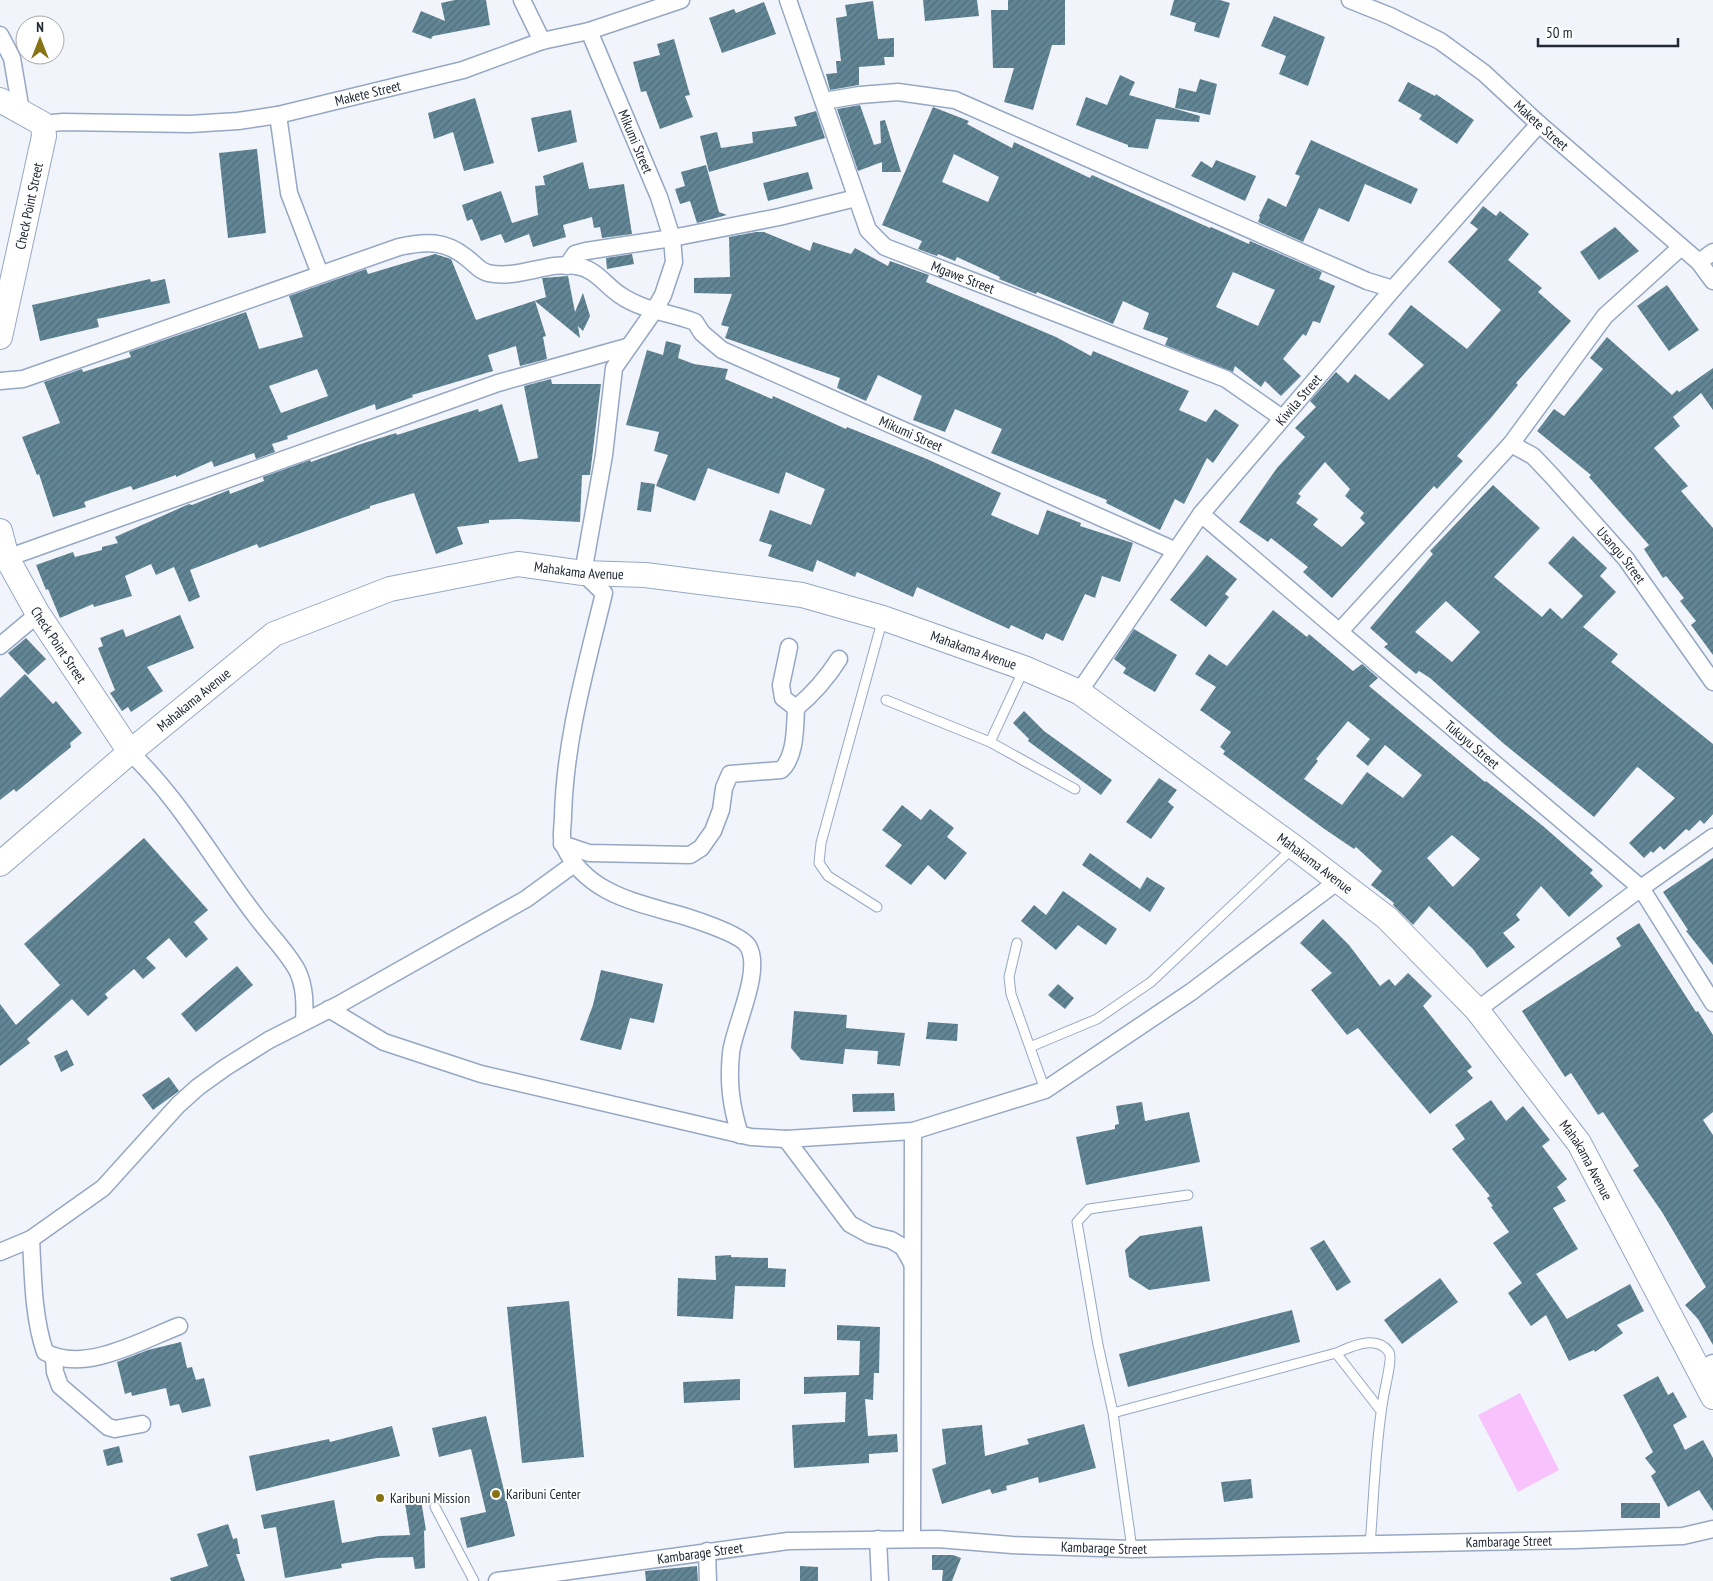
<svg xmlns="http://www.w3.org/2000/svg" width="1713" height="1581" font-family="'PT Sans Narrow',sans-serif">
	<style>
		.garden { fill: #f8c2fc }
		.building { fill: url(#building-hatch); fill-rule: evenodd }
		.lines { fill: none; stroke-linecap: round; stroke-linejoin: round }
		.lane-casing { stroke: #95a7c4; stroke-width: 11 }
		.street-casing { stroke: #95a7c4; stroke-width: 19 }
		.secondary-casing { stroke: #95a7c4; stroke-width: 26 }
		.lane { stroke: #fff; stroke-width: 9 }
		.street { stroke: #fff; stroke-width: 16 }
		.secondary { stroke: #fff; stroke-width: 24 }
		.poi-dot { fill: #877214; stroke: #fff; stroke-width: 2 }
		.labels { text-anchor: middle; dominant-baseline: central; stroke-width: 4; stroke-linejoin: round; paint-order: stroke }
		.street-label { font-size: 14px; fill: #222934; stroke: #fff }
		.poi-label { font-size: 14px; fill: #222934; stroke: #fff; text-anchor: start }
	</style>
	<defs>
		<pattern id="building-hatch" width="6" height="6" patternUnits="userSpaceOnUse" patternTransform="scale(1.25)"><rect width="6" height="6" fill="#628695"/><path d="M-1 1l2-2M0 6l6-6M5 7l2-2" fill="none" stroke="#506e7a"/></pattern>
	</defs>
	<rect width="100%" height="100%" fill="#f1f5fb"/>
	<path class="garden" d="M1520 1393 1559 1470 1518 1492 1478 1415Z"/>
	<path class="building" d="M455 0H486L490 25 433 36 431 39 412 32 421 11 445 21 441 3Z
		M923 0H977L979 16 925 21Z
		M1008 0H1065V45H1052L1033 110 1004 102 1014 68H993L991 10H1008Z
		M1174 0H1220L1230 3 1219 38 1194 31 1196 23 1170 15Z
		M873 1 878 39 894 38V57H884L885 65 859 67V85L830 90 826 74 837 73 836 61H841L836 18 847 16 845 5Z
		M764 2 776 34 722 53 709 18 734 9 736 13Z
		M1274 16 1325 37 1308 86 1279 74 1286 56 1261 46Z
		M674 39 690 95 685 96 693 117 660 129 646 91 641 92 633 62 660 55 657 44Z
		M1120 75 1135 82 1129 95 1200 116 1199 122 1156 119 1148 149 1128 147V145L1076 125 1086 97 1107 105Z
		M1200 79 1217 84 1210 115 1175 108 1179 88 1196 92Z
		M1408 82 1435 96 1436 94 1474 120 1457 144 1419 119 1422 115 1398 101Z
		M475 98 494 163 464 171 453 132 434 139 428 113Z
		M860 105 874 145 881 143 880 121 885 120 901 172H882V162L858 171 837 109Z
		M933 107 969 121 967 124 1012 148 1014 142 1090 178 1092 175 1210 228 1211 227 1249 244 1250 241 1322 272 1319 279 1335 286 1320 323 1313 321 1306 336 1303 334 1283 359 1301 376 1281 396 1265 381 1261 387 1235 366 1233 372 1165 345 1168 338 1143 329 1149 313 1123 301 1113 324 1037 292 1036 294 999 279 1000 277 957 257 955 261 938 254 937 256 918 249 922 241 882 225ZM954 154 999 177 988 202 942 182ZM1233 272 1275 290 1258 326 1216 307Z
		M571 110 577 142 538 152 531 118Z
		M816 111 825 138 709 172 700 136 717 132 721 148 753 143 752 132 797 126 794 117Z
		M1311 140 1418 189 1411 204 1365 184 1349 222 1319 208 1303 242 1258 222 1260 217 1259 216 1268 198 1286 207 1300 176 1295 174Z
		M257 149 266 233 228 238 219 153Z
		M1216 160 1256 176 1245 201 1191 176 1201 161 1212 168Z
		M583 162 589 189 624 184 632 234 602 238 600 227 594 228 592 217 563 225 566 237 533 247 529 234 505 243 501 234 481 241 472 219 467 221 462 205 501 191 512 223 538 215 535 186 545 185 543 176Z
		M706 165 719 212 727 215 697 223 690 201 680 204 675 189 685 186 681 172Z
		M808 172 813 189 768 201 763 183Z
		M1483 206 1496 216 1500 211 1529 234 1508 260 1542 288 1538 292 1571 321 1516 383 1518 385 1490 419 1457 456 1463 461 1437 489 1434 486 1332 598 1303 572 1308 567 1271 538 1268 542 1239 522 1277 468 1305 437 1295 428 1316 407 1310 401 1336 372 1348 383 1355 374 1389 400 1424 365 1388 334 1411 305 1467 349 1501 310 1448 262 1478 229 1470 223ZM1325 462 1350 489 1345 496 1364 513 1360 518 1365 523 1342 547 1313 525 1318 519 1296 503 1301 496 1298 494Z
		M1615 227 1639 251 1599 280 1580 252Z
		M756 232H764L810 251 813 242 851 254 855 248 888 266 890 261 929 275 926 282 1056 337 1091 356 1093 351 1189 391 1179 410 1206 422 1215 409 1239 425 1213 463 1207 458 1184 504 1175 499 1160 530 1106 503 1107 500 991 453 1002 429 955 409 945 432 913 420 922 396 878 375 866 401 837 388 840 378 725 338 729 327 721 325 732 294 694 293V278L730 277 729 237Z
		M435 254 451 259 476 320 546 297 542 278 568 276 575 312 583 293 590 316 583 331 578 326 580 338 535 301 546 336 543 337 547 359 520 366 516 346 488 355 493 371 412 395 413 397 376 410 375 404 287 436 288 439 272 444 275 452 256 459 254 453 214 467 212 461 176 477V475L133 490 131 486 84 502 86 507 53 517 39 474 37 475 22 437 60 423 44 382 82 369 83 372 131 357 129 352 246 312 259 349 303 337 289 296 366 269 368 274ZM317 369 328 396 281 413 269 386Z
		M632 254 634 264 607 269 606 258Z
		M150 279 151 282 165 279 170 303 97 319 99 327 40 341 32 305Z
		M1667 285 1699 330 1669 351 1637 306Z
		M1607 337 1672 395 1677 390 1679 392 1713 368V410L1701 393 1673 417 1680 426 1654 448 1688 486 1681 491 1713 528V655L1691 625 1696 621 1680 601 1684 598 1666 576 1663 578 1644 549 1649 545 1589 477 1591 475 1537 431 1554 409 1564 416 1603 369 1590 358Z
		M666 341 681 345 678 358 694 364 728 369 725 379 772 399 773 396 846 429 847 427 927 459 1001 493 991 515 1038 535 1047 510 1081 523 1080 526 1133 543 1120 582 1102 576 1095 598 1085 594 1063 641 1046 633 1043 640 1011 625 1009 629 917 587 913 597 857 572 855 577 817 560 813 572 768 556 772 545 759 541 770 510 811 525 825 489 786 472 779 494 708 468 695 501 656 486 668 455 654 451 659 432 626 425 647 350 663 355Z
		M551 379 552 384H601L590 475H582L580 522 518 519 489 520V523L457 527 463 544 436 554 414 493 370 506V508L259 548 257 544 190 570 200 597 189 602 174 567 156 575 151 564 125 576 132 596 94 607 93 604 60 618 48 589 46 590 36 565 73 552 75 557 102 550V547L118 543 115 537 189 504 192 505 229 490 230 494 264 481 263 477 310 460 311 462 361 444 396 433 397 435 478 409 479 412 502 404 519 462 538 458 524 386Z
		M641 482 655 484 651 512 637 510Z
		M1493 485 1540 528 1494 577 1542 617 1550 608 1562 619 1583 596 1548 563 1573 536 1607 568 1600 576 1616 592 1583 627 1618 654 1611 662 1713 744V814L1704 824 1700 820 1689 831 1686 829 1664 850 1660 846 1653 853 1651 851 1644 858 1629 843 1675 798 1639 768 1637 767 1594 817 1503 743 1430 678 1419 671 1416 674 1384 647 1388 644 1370 628 1433 554 1430 551ZM1446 601 1480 632 1452 662 1415 632Z
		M1207 555 1237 579 1225 594 1229 597 1206 627 1170 600Z
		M1273 610 1307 637 1309 634 1353 671 1362 664 1378 678 1369 686 1485 782 1486 781 1543 826 1593 870 1590 873 1603 886 1569 917 1541 886 1516 915 1520 920 1503 933 1515 947 1487 968 1473 949 1429 906 1413 925 1393 905 1394 903 1371 885 1382 871 1356 847 1354 849 1323 828 1223 754 1225 751 1220 747 1231 732 1200 710 1216 687 1195 674 1209 654 1227 666ZM1348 721 1370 739 1356 756 1368 766 1385 745 1422 775 1403 798 1367 772 1342 805 1304 779 1318 761 1316 759ZM1452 835 1480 859 1453 887 1427 858Z
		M180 615 194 648 147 667 163 691 131 712 128 707 122 711 110 693 115 690 98 648 103 646 100 638 123 629 126 637Z
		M1134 629 1177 655 1155 692 1123 673 1126 668 1114 659Z
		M26 638 46 659 28 675 8 653Z
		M25 674 53 704 56 701 82 733 70 743 71 747 16 792 14 789 0 800V698Z
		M1024 711 1044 731 1112 780 1101 795 1028 741 1029 739 1013 723Z
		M1159 778 1177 790 1168 802 1174 807 1151 839 1126 822Z
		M902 805 921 820 930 809 954 828 947 837 967 853 945 880 928 865 911 885 885 866 902 845 882 830Z
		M144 838 208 910 194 922 208 939 186 958 169 938 146 958 156 968 143 979 134 969 105 994 108 998 88 1016 72 999 27 1039 30 1043 0 1066V1004L16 1025 60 985 24 944Z
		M1090 853 1140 889 1147 877 1165 888 1150 912 1082 865Z
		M1713 858V965L1686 931 1688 930 1663 892Z
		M1063 891 1117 929 1106 945 1078 925 1056 950 1021 921 1034 905 1046 915Z
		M1323 919 1349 945 1380 986 1389 979 1395 986 1408 973 1432 996 1423 1006 1472 1067 1467 1071 1473 1078 1430 1114 1358 1028 1347 1035 1311 990 1332 973 1300 943Z
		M1639 923 1696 1012 1698 1011 1713 1035V1112L1703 1120 1713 1135V1345L1698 1319 1685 1305 1706 1287 1662 1212 1633 1170 1639 1166 1603 1112 1598 1115 1571 1073 1565 1077 1522 1011 1621 946 1616 938Z
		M237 966 253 985 196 1032 181 1014Z
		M601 970 663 984 654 1023 630 1018 621 1050 580 1040 593 1005Z
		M1058 984 1074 998 1065 1009 1048 995Z
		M794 1011 847 1015 846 1028 905 1033 900 1066 877 1064 878 1051 845 1049 843 1064 801 1060 791 1048Z
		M928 1022 958 1024 957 1041 926 1039Z
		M67 1050 74 1065 61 1072 54 1056Z
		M169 1077 179 1091 153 1110 142 1095Z
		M894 1093 895 1111 853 1112 852 1094Z
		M1491 1100 1506 1121 1523 1106 1550 1140 1542 1146 1567 1179 1557 1187 1566 1201 1553 1208 1578 1249 1536 1274 1567 1319 1630 1284 1644 1311 1617 1325 1623 1333 1595 1352 1594 1350 1569 1361 1546 1315 1531 1326 1508 1293 1522 1283 1493 1243 1509 1232 1491 1207 1493 1206 1487 1198 1490 1196 1452 1149 1465 1139 1455 1125Z
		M1142 1102 1145 1121 1189 1112 1200 1162 1086 1185 1076 1137 1115 1129V1125L1119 1124 1116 1106Z
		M1202 1226 1210 1281 1149 1290 1129 1277 1125 1250 1140 1236Z
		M1324 1240 1351 1282 1337 1291 1310 1248Z
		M731 1255V1257L768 1258V1268L786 1269 785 1287 735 1286 733 1319 677 1316 678 1278 716 1280 715 1256Z
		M1440 1278 1458 1302 1402 1344 1384 1320Z
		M569 1301 584 1457 522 1463 507 1307Z
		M1292 1310 1300 1342 1128 1387 1119 1354Z
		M837 1325 880 1327 879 1373H874L873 1400 865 1399 868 1436 897 1434 898 1452 869 1454V1463L794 1468 792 1425 845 1422 846 1392 804 1394V1377L859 1375 860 1341 837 1340Z
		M181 1342 187 1368 192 1367 196 1380 204 1378 211 1406 182 1413 179 1404 170 1406 166 1388 132 1396 131 1392 125 1394 117 1362 148 1350Z
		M1658 1376 1668 1395 1673 1392 1687 1417 1673 1425 1685 1450 1703 1440 1713 1458V1511L1699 1490 1668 1507 1651 1476 1656 1472 1645 1458 1653 1452 1623 1395Z
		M740 1379V1400L684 1403 683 1382Z
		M486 1416 515 1536 467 1548 460 1518 486 1512 471 1449 439 1457 432 1428Z
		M1084 1424 1096 1468 1039 1483 1038 1477 1006 1486 1007 1490 992 1494 990 1489 942 1504 932 1469 946 1464 942 1429 982 1425 985 1456 1029 1444 1027 1439Z
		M392 1426 400 1456 256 1491 249 1456 329 1439 330 1442Z
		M119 1446 123 1462 107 1466 103 1450Z
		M1251 1479 1253 1498 1224 1502 1221 1482Z
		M334 1500 342 1543 379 1536 410 1535 405 1503 421 1500 426 1530 424 1531 425 1568 415 1569 413 1557 377 1558 341 1564 342 1568 285 1578 276 1527 264 1529 261 1515Z
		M1621 1503H1660V1518H1621Z
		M228 1524 233 1539 237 1538 240 1554H236L245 1581H171L170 1578 208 1566 197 1534Z
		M932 1555H953L961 1558 952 1581H942L943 1570H932Z
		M697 1566 698 1581H646L645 1571Z
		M800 1566 818 1567V1581H800Z"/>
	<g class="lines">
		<defs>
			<path id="lane" d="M886 700 990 742 1024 669
				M990 742 1075 789
				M877 907 828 876 819 863 821 843 883 618
				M1017 943 1009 977 1011 994 1045 1090
				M1030 1047 1097 1019 1151 982 1294 847
				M1336 1353 1381 1411
				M1113 1413 1336 1353C1351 1347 1376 1334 1389 1352 1393 1358 1384 1391 1383 1400 1375 1447 1374 1497 1370 1545
				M435 1507 474 1581
				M1132 1549 1113 1413 1098 1345 1077 1222 1089 1209 1188 1195"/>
			<g id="street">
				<path d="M522 0 542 41"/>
				<path id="s1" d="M788 0 868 230 885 247 1226 379 1282 418"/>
				<path id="s2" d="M1350 0 1390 16 1440 41 1484 73 1539 124 1699 262 1713 281"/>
				<path id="s3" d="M589 31 659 197 672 238 674 262 663 295 654 311 614 368 604 455 583 573 604 593C586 668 565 739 563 816 563 825 560 839 564 846 584 889 626 900 669 912 685 916 740 933 748 946 763 971 734 1026 731 1053 728 1083 731 1106 740 1135"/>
				<path d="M0 35 12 58 21 111"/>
				<path d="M824 101 860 95 898 92 955 100 1367 281 1393 289"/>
				<path d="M278 115 289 193 320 274"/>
				<path id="s4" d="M43 124 63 122 190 124 238 121 278 115 463 70 542 41 589 31 681 0"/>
				<path d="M1699 262 1713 252"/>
				<path d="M567 266 575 254 586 251 672 238 779 217 856 198"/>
				<path id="s5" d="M0 381 23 379 399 247C425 241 445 240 467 258 474 263 479 271 488 273 517 280 547 261 576 266 595 268 605 285 620 295 643 311 669 312 695 322L702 333 722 350 1174 550"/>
				<path id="s6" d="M1511 444 1533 456 1552 476 1626 559 1713 682"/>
				<path id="s7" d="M1201 514 1641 888 1713 1003"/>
				<path d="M7 558 498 383 627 347"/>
				<path d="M1340 631 1511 444 1605 316 1680 248"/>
				<path d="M0 646 38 614"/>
				<path id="s8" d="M1079 692 1201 514 1393 289 1539 124"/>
				<path d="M796 708C813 694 827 678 839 659"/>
				<path d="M130 752C180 800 213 860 255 915 268 933 286 950 297 970 305 986 305 1004 304 1022"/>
				<path d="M562 844 589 853 690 855 701 848 713 831 721 810 724 788 730 774 781 770C796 757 795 726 796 708L783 698 781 685 789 647"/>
				<path d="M329 1009 384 1042 481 1074 751 1137 786 1139 913 1131 1045 1090 1191 992 1338 881"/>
				<path d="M1477 1010 1641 888 1713 837"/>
				<path d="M786 1139 850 1224 870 1235 891 1240 903 1247 912 1263"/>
				<path d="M31 1239C33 1276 33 1317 45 1352 84 1374 142 1340 179 1326"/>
				<path d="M0 1252 31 1239 103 1188 178 1105 198 1087 226 1067 269 1040 338 1005 526 899 574 864"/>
				<path d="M54 1358 55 1372 60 1386 108 1427 115 1429 142 1424"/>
				<path d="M1699 1370 1713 1363"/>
				<path d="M912 1538 913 1131"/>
				<path d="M878 1539 880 1581"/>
				<path d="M707 1551 708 1581"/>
				<path id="s9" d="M497 1581 788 1541 938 1539 1012 1545 1132 1549 1575 1540 1683 1536 1713 1529"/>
			</g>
			<g id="secondary">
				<path d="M0 100 43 124 44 136 0 337"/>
				<path id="s10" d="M0 531 7 558 38 614 130 752"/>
				<path id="s11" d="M0 864 130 752 274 634 390 589 518 564 583 573 645 575 802 595 883 618 1024 668 1079 692 1294 847 1387 918 1477 1010 1579 1143 1713 1397"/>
			</g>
		</defs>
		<use href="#lane" class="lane-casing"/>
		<use href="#street" class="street-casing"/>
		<use href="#secondary" class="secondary-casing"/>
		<use href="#lane" class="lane"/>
		<use href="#street" class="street"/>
		<use href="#secondary" class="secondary"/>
	</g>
	<g class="poi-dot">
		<circle cx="496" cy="1494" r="5"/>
		<circle cx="380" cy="1498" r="5"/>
	</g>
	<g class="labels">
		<g class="street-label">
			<text stroke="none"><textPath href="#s4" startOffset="328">Makete Street</textPath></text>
			<text stroke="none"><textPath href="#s2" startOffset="231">Makete Street</textPath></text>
			<text stroke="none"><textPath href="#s3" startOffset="120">Mikumi Street</textPath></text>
			<text transform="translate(29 206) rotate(-78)">Check Point Street</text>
			<text stroke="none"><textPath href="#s1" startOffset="351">Mgawe Street</textPath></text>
			<text stroke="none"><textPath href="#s8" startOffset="366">Kiwila Street</textPath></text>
			<text stroke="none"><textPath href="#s5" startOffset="988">Mikumi Street</textPath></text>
			<text stroke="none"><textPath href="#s6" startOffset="158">Usangu Street</textPath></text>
			<text stroke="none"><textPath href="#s11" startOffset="674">Mahakama Avenue</textPath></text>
			<text stroke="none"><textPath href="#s10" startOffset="129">Check Point Street</textPath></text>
			<text stroke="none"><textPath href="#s11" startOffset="1079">Mahakama Avenue</textPath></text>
			<text stroke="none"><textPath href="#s11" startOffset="254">Mahakama Avenue</textPath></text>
			<text stroke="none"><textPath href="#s7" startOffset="356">Tukuyu Street</textPath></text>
			<text stroke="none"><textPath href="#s11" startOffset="1484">Mahakama Avenue</textPath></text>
			<text stroke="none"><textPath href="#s11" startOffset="1889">Mahakama Avenue</textPath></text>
			<text stroke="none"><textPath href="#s9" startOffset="1015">Kambarage Street</textPath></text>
			<text stroke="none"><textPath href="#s9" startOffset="610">Kambarage Street</textPath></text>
			<text stroke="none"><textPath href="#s9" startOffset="205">Kambarage Street</textPath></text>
		</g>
		<g class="poi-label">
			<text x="506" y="1494">Karibuni Center</text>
			<text x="390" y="1498">Karibuni Mission</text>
		</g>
	</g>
	<g transform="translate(40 40)"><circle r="24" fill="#ffffff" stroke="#a7a9ae"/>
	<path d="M0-4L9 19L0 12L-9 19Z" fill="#877214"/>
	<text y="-8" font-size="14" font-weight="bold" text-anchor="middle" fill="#222934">N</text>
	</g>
	<path d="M1538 38v8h140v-8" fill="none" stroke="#222934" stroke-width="2.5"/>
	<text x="1546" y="38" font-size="15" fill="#222934" stroke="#ffffff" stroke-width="4" paint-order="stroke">50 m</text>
</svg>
